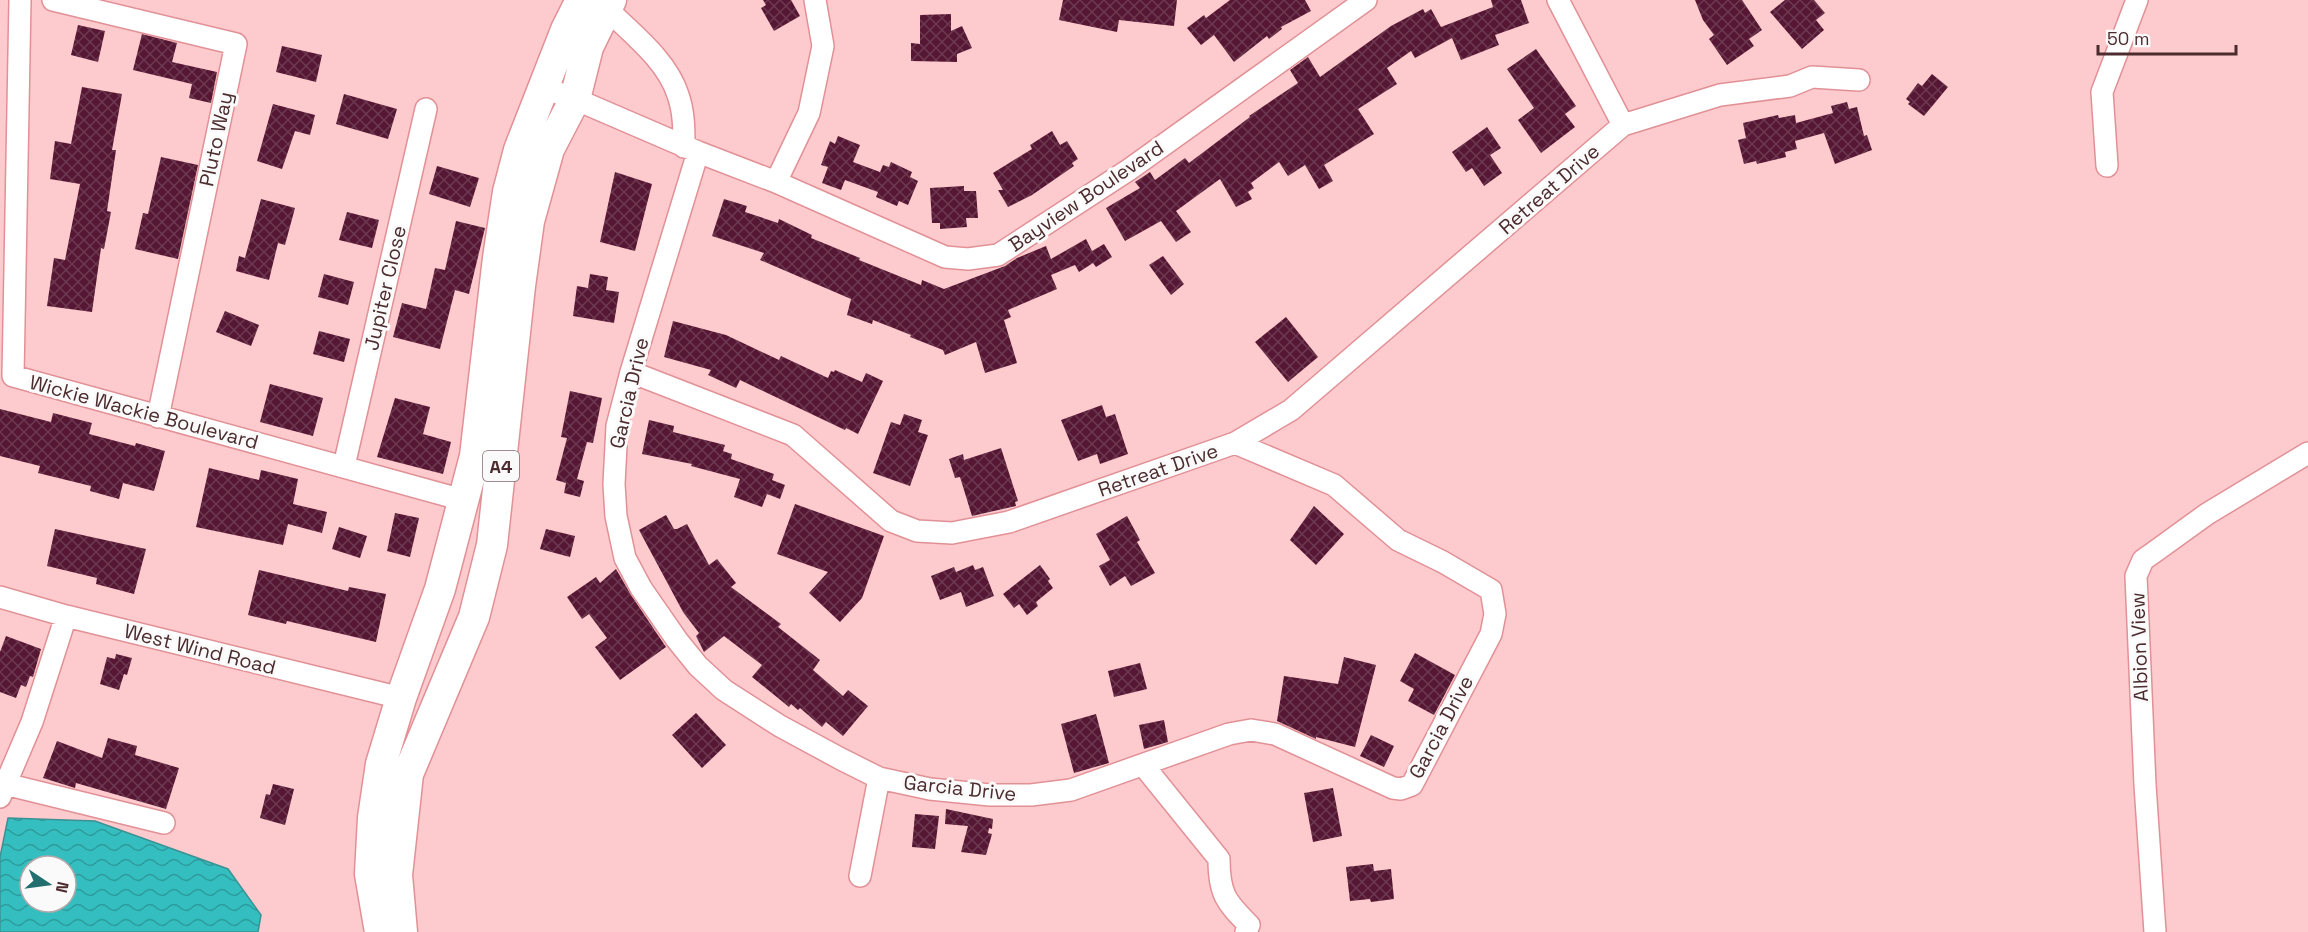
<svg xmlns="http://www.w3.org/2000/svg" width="2308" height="932" font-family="'Space Grotesk',sans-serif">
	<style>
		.water { fill: url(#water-waves); stroke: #3b9294; stroke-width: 1.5; fill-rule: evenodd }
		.building { fill: url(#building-cross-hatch) }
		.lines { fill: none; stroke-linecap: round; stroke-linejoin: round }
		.minor-casing { stroke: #e19196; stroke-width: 24 }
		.highway-casing { stroke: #e19196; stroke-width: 33 }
		.minor { stroke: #fff; stroke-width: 21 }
		.highway { stroke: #fff; stroke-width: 30 }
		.labels { text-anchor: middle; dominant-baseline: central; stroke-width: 6; stroke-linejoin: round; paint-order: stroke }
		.shield { fill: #fafafa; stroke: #806a6b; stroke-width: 1.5 }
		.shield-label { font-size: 18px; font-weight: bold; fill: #4c2c2e }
		.street-label { font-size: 20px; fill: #4c2c2e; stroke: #fafafa }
	</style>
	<defs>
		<pattern id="water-waves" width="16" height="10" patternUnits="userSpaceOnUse" patternTransform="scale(1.5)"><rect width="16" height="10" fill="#34bebf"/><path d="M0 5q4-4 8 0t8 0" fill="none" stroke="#2e9b9c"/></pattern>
		<pattern id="building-cross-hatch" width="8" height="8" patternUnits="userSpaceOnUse" patternTransform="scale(1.5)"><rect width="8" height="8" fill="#561734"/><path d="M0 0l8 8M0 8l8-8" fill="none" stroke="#6d3950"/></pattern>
	</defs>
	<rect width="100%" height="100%" fill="#fdcacd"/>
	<path class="water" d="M8 818 95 821 228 869 261 915 258 932H0V857ZM30 866H66V902H30Z"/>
	<path class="building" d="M763 0H791L800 16 774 31 761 8 766 5Z
		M1063 0H1177L1174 26 1119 20 1117 32 1059 20Z
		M1230 0H1305L1311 11 1281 27 1282 29 1269 39 1267 36 1234 62 1214 35 1201 45 1187 28 1204 15 1206 18Z
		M1491 0H1521L1529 23 1495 35 1499 45 1461 60 1452 38 1415 58 1411 51 1387 68 1397 84 1358 109 1374 134 1324 165 1333 181 1319 189 1305 165 1288 176 1279 162 1251 183 1254 188 1248 192 1252 199 1236 207 1220 179 1176 211 1191 232 1176 242 1161 221 1125 241 1106 208 1140 188 1135 182 1150 172 1155 180 1185 158 1189 163 1250 117 1249 116 1298 83 1290 70 1308 57 1320 77 1391 26 1423 9 1425 13 1431 9 1441 27 1493 7Z
		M1695 0H1742L1762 30 1749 39 1754 46 1727 65 1709 39 1714 35 1703 20Z
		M1785 0H1814L1825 13 1816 20 1824 30 1802 49 1770 12Z
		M951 14V31L962 26 972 48 957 54V62L911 61V43L920 44V15Z
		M78 25 105 31 98 62 71 55Z
		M142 34 177 43 172 62 217 72 211 103 189 98 192 84 133 70Z
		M282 46 322 55 316 82 276 72Z
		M1536 49 1576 106 1565 114 1575 127 1541 153 1518 120 1534 108 1507 69Z
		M1932 74 1948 87 1924 116 1908 104 1910 102 1906 99 1918 83 1922 86Z
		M82 87 122 94 112 150H116L107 211 111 212 104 249 101 248 92 312 47 306 54 258 65 260 80 184 50 179 55 141 71 144Z
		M344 94 397 109 388 139 336 124Z
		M1847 102 1849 109 1857 107 1864 136 1867 135 1872 150 1835 164 1824 133 1795 141 1797 149 1785 152 1786 157 1757 164 1756 161 1744 164 1738 140 1746 138 1743 123 1778 115 1779 118 1795 115 1796 123 1833 113 1831 106Z
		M273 104 315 115 310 135 295 131 282 169 257 161Z
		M1487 127 1501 148 1490 155 1502 173 1484 186 1472 168 1466 172 1452 152Z
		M1052 131 1060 145 1067 141 1078 159 1072 163 1074 166 1032 195 1008 207 998 190H1003L993 173 1032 149 1030 145Z
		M838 136 860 145 853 162 880 172 883 165 889 167 891 162 912 172 910 177 918 181 908 205 899 201 897 206 876 197 878 192 845 180 841 190 822 183 828 167 821 165 830 141 835 144Z
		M161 157 198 165 178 259 135 249 143 213 148 214Z
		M437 166 479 178 470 207 429 194Z
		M615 172 652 184 635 251 600 242Z
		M964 186V191H976L978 218H966L967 227 940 229V223H932L930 188Z
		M261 199 295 208 285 245 278 243 269 280 236 271 239 256 245 258Z
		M724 199 747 206 745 212 778 223 779 219 812 235 811 238 860 258 859 260 921 285 922 280 944 289 1005 266 1017 258 1046 246 1051 259 1086 239 1092 251 1104 244 1112 257 1096 267 1093 263 1079 272 1075 265 1051 275 1057 289 1008 310 1011 317 1004 320 1017 363 985 373 976 342 945 355 943 350 910 337 911 335 873 320 872 324 847 315 851 299 760 260 764 253 712 236Z
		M347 212 379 220 372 248 339 240Z
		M456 221 485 228 469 294 455 290 440 349 393 337 402 303 426 309 435 268 445 270Z
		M1163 256 1184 284 1171 295 1149 265Z
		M324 274 354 282 348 305 318 297Z
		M590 274 608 277 606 290 619 292 614 323 573 316 577 286 588 288Z
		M225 311 259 325 251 346 216 332Z
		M1286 317 1318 357 1288 382 1255 342Z
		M673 321 726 335 779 360 781 356 828 378 831 371 834 372 835 370 862 382 866 373 883 381 858 434 846 428 845 430 740 380 736 388 708 375 711 370 664 357Z
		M319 331 350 339 344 362 313 354Z
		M270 384 323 398 313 436 260 422Z
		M570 391 602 398 593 443 587 442 577 479 584 481 580 497 564 493 566 483 556 480 567 438 561 437Z
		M395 398 430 407 423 434 451 442 443 474 377 457Z
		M1102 405 1106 417 1115 414 1128 454 1100 464 1097 454 1078 461 1061 420Z
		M0 409 51 422 53 413 92 423 89 434 135 446 136 443 165 451 154 491 123 483 119 499 90 491 91 486 38 473 40 466 0 456Z
		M904 414 922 420 918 432 928 435 910 486 873 473 891 422 900 425Z
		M649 420 674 426 673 432 725 445 723 451 732 454 731 459 774 474 772 480 785 485 780 499 767 494 762 507 734 497 740 479 691 466 692 464 642 454Z
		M1001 448 1018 501 1015 502 1016 506 972 516 960 477 955 478 949 459 963 454 964 460Z
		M209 468 259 480 261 470 298 479 293 504 327 512 322 533 288 524 283 545 196 527Z
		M795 504 884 536 862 598 840 622 809 593 828 572 777 554Z
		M1314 506 1344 534 1316 565 1290 540Z
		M395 513 419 518 410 557 387 551Z
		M666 515 674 529H677L687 524 709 565 717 559 736 583 731 587 781 624 778 627 820 660 813 670 843 696 848 690 868 706 843 736 826 722 822 727 800 708 798 710 791 704 789 707 752 677 762 665 724 636 704 652 696 636 699 633 683 612 639 530Z
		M1127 516 1140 540 1137 542 1155 573 1131 586 1125 576 1110 586 1099 566 1110 560 1096 534Z
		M339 527 367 536 360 558 332 549Z
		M55 529 146 549 134 594 96 584 97 578 47 566Z
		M546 529 575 536 570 557 540 549Z
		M973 565 975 570 983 567 994 596 966 607 961 592 940 600 931 576 954 567 956 572Z
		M1040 565 1050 579 1048 581 1053 588 1036 602 1038 606 1027 615 1019 604 1014 608 1003 594Z
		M616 569 631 595 666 647 620 680 595 647 607 638 589 614 582 619 567 597 596 577 600 583Z
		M259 570 348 591 349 587 386 594 376 642 287 621 286 624 248 615Z
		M6 636 41 649 33 677 30 676 26 687 21 685 16 698 0 692V652Z
		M1415 653 1455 675 1434 715 1408 701 1414 689 1400 681Z
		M116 654 132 658 127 675 124 674 119 690 100 684 107 657 115 659Z
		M1344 657 1376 665 1355 747 1316 737V739L1277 721 1284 676 1338 684Z
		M1140 663 1147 689 1114 697 1108 671Z
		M696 713 726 745 702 768 672 735Z
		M1096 714 1109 763 1074 773 1061 724Z
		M1164 720 1168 742 1144 749 1139 725Z
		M1371 735 1394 746 1384 767 1360 756Z
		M108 738 137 746 135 755 179 768 166 809 76 783 75 788 43 778 57 741 102 758Z
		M273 784 294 789 285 825 260 818 266 794 270 795Z
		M1333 788 1342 836 1313 842 1304 793Z
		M946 809 993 819 992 829 989 828 988 833 992 834 986 855 961 852 968 826 945 824Z
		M915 814 939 816 935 849 912 847Z
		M1373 864 1374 871 1391 869 1394 899 1371 902 1370 899 1350 901 1346 867Z"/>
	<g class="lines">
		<defs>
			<path id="minor" d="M20 0 13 376 463 500
				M53 0 236 44 158 417
				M1558 0 1623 125
				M606 8C632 34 667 60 678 95 684 112 684 129 684 147
				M544 88 575 99 698 152 776 182 945 257 968 259 998 255 1130 169 1366 0
				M698 152 631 372 617 426 614 484 616 516 625 558 641 588 677 640 698 666 724 690 780 726 841 759 879 778 930 789 990 795H1031L1071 790 1229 734 1251 730 1275 734 1393 788 1401 789 1412 785 1491 634 1495 614 1491 590 1443 562 1398 540 1334 485 1235 443
				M2107 166 2102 92 2137 0
				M776 182 809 113 823 46 815 0
				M631 372 793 435 891 521 917 531 952 533 1009 522 1235 443 1291 410 1623 125 1720 95 1790 86 1812 77 1859 80
				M344 466 426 109
				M0 597 66 616 401 698
				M1143 765 1219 859C1219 894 1226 902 1249 925L1246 932
				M5 784 164 823
				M0 797 32 722 66 616
				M860 876 879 778
				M2155 932 2145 785 2136 576 2143 560 2153 553 2207 514 2308 453"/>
			<path id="highway" d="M380 932 370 874 373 818 381 764 401 698 440 589 475 456 498 258 508 192 519 150 566 30 581 0
				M402 932 397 875 408 774 474 617 492 545 520 286 529 221 549 149 575 99 588 47 611 0"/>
		</defs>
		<use href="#minor" class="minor-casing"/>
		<use href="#highway" class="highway-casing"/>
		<use href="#minor" class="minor"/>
		<use href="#highway" class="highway"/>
	</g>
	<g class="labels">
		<rect class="shield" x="483" y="451" width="36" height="30" rx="4.5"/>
		<g class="shield-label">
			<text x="501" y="466">A4</text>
		</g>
		<g class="street-label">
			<text transform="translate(216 139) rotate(-78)">Pluto Way</text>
			<text transform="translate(1549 189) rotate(-41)">Retreat Drive</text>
			<text transform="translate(1086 196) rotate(-34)">Bayview Boulevard</text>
			<text transform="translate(385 288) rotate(-77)">Jupiter Close</text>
			<text transform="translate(629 393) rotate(-77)">Garcia Drive</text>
			<text transform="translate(144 412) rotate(15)">Wickie Wackie Boulevard</text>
			<text transform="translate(1158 470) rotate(-19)">Retreat Drive</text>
			<text transform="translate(2139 647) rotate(-92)">Albion View</text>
			<text transform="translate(200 649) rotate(14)">West Wind Road</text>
			<text transform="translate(1441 727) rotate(-62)">Garcia Drive</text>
			<text transform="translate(960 788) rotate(6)">Garcia Drive</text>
		</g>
	</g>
	<g transform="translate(48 884) rotate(103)"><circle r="28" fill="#fafafa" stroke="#b4a8a8" stroke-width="1.5"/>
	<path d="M0-4.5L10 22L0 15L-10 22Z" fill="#236f6f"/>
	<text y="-9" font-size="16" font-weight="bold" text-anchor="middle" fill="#4c2c2e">N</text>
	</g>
	<path d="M2098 45v9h138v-9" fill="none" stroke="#4c2c2e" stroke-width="3"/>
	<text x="2107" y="45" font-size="18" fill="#4c2c2e" stroke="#fafafa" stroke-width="4.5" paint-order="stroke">50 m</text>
</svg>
